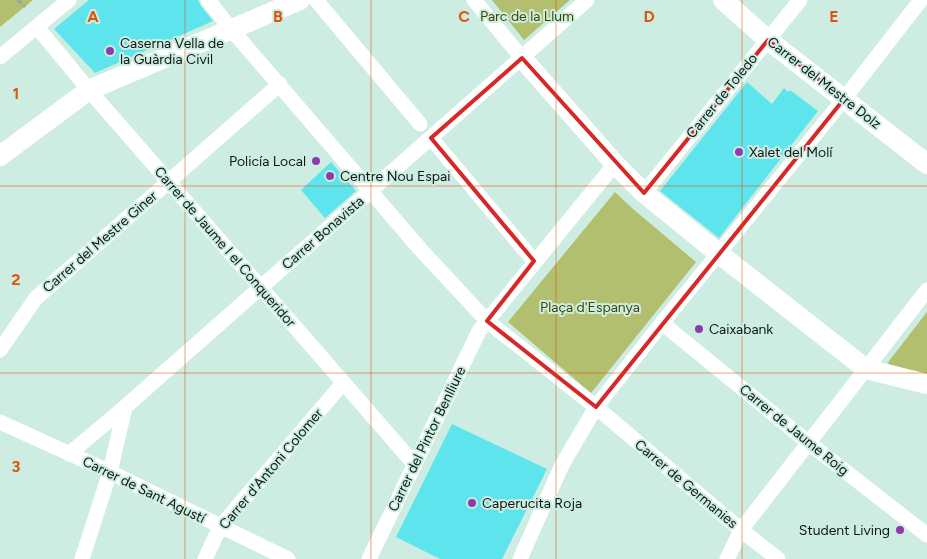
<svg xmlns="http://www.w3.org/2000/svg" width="927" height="559" font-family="Figtree,sans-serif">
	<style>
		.green { fill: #b2bf6e }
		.building { fill: #5ee4ed }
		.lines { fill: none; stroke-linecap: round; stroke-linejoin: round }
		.path { stroke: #92aba2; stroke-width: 3; stroke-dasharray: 5 2.5; stroke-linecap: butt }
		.street { stroke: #fff; stroke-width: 15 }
		.secondary { stroke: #fff; stroke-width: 20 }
		.marked { fill: none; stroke: #d62828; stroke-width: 4; stroke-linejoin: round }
		.grid { fill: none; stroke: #dd560c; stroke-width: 1; stroke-opacity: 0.55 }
		.poi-dot { fill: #8b3cac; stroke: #ceede2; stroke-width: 2 }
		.labels { text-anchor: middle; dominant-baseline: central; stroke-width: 4; stroke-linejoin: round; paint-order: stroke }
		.park-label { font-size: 14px; fill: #3f4600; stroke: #ceede2 }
		.poi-label { font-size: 14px; fill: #0c1714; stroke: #ceede2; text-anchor: start }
		.street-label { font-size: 14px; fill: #0c1714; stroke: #ceede2 }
		.grid-label { font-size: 16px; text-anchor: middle; font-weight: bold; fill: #dd560c; stroke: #ceede2; stroke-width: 4; stroke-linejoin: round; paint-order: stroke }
	</style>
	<rect width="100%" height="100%" fill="#ceede2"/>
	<path class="green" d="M0 0H33L0 27Z
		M492 0H570L524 40Z
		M615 192 633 209 696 262 591 393 508 322Z
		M927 312V376L888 364 889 361Z"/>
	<path class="building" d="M89 0H198L201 6 213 21 95 73 54 29Z
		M747 82 772 104 784 88 788 92 790 90 818 111 719 238 660 191Z
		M331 162 356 191 325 218 301 190Z
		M452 424 547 469 502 559H440L396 537Z"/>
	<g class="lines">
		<path class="path" d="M18 0 25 7"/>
		<path class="street" d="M208 0 231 29 421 250 487 321 479 331 369 559
			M316 0 420 124
			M474 0 522 58
			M37 27 89 90 415 465
			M0 57 69 0
			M431 138 534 261
			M615 164 487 321 596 407 741 530 778 559
			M644 193 800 0
			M662 323 809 443 927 535
			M0 350 36 298 280 84
			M0 422 110 472 288 559
			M69 454 125 407 587 0
			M82 559 110 472 125 407
			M205 559 220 527 343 383
			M520 559 562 465 596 407 662 323 844 99 921 0
			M727 559 741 530 927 290"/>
		<path class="secondary" d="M723 0 768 40 927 164
			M522 58 615 164 644 193 718 253 866 369 927 384
			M0 156 89 90 300 0"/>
	</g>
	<path class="marked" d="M768 40 844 99 596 407 487 321 534 261 431 138 522 58 644 193Z"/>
	<path class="grid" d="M185 0V559M371 0V559M556 0V559M742 0V559M0 186H927M0 373H927"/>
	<g class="poi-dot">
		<circle cx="110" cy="51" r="5"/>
		<circle cx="739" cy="152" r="5"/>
		<circle cx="316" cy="161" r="5"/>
		<circle cx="330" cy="176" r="5"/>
		<circle cx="699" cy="329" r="5"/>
		<circle cx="472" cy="503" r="5"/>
		<circle cx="900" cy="530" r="5"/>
	</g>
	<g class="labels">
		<g class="park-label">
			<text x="527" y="16">Parc de la Llum</text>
			<text x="590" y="307">Plaça d'Espanya</text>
		</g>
		<g class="poi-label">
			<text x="120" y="43">Caserna Vella de<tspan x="120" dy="16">la Guàrdia Civil</tspan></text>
			<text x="749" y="152">Xalet del Molí</text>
			<text x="306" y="161" text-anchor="end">Policía Local</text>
			<text x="340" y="176">Centre Nou Espai</text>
			<text x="709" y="329">Caixabank</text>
			<text x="482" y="503">Caperucita Roja</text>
			<text x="890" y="530" text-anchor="end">Student Living</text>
		</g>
		<g class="street-label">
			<text transform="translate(824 83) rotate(38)">Carrer del Mestre Dolz</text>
			<text transform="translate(722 96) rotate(-51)">Carrer de Toledo</text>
			<text transform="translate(323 233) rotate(-41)">Carrer Bonavista</text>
			<text transform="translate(100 242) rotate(-41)">Carrer del Mestre Giner</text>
			<text transform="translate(225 247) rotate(49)">Carrer de Jaume I el Conqueridor</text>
			<text transform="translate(794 430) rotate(39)">Carrer de Jaume Roig</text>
			<text transform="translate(427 439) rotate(-64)">Carrer del Pintor Benlliure</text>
			<text transform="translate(271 469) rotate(-50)">Carrer d'Antoni Colomer</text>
			<text transform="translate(686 484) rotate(40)">Carrer de Germanies</text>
			<text transform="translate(144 490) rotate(26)">Carrer de Sant Agustí</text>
		</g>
	</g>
	<g class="grid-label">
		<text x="93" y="22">A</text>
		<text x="278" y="22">B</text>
		<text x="464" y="22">C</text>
		<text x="649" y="22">D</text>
		<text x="834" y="22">E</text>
		<text x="16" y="99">1</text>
		<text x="16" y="285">2</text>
		<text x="16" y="472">3</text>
	</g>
</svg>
